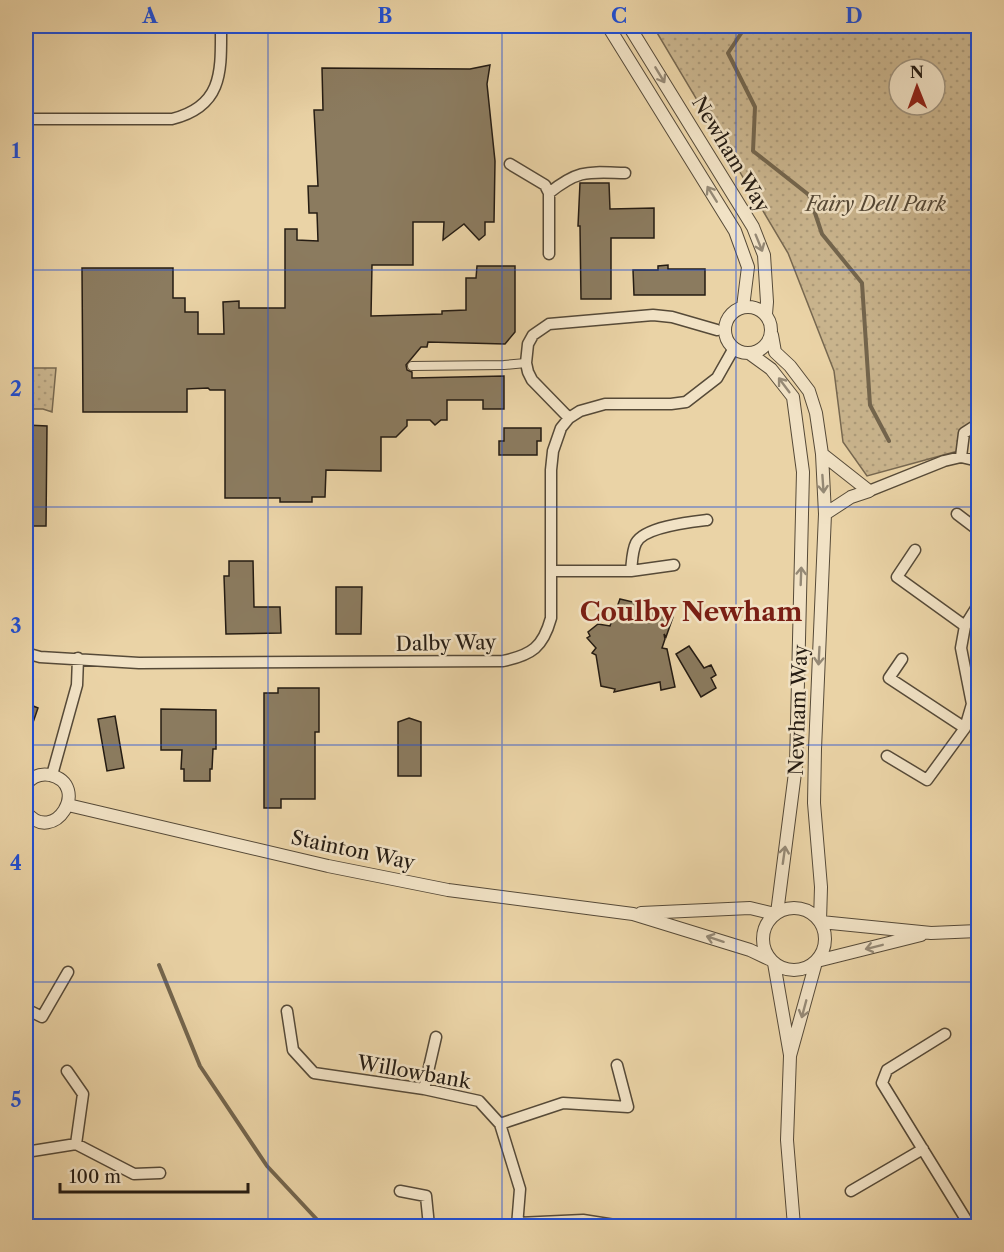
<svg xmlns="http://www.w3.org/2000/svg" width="1004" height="1252" font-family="'Libre Caslon Text',serif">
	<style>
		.green { fill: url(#green-dots); stroke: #776850; stroke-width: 1.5; fill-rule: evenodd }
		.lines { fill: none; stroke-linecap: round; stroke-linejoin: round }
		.stream { stroke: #73654d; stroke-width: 4 }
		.building { fill: #8b7b5f; stroke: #251c13; stroke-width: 1.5 }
		.pedestrian-casing { stroke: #564a38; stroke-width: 10 }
		.minor-casing { stroke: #564a38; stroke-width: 13 }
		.tertiary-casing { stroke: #564a38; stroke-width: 14 }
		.pedestrian { stroke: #f1e2c5; stroke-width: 8 }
		.minor { stroke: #f1e2c5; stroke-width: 10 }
		.tertiary { stroke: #f1e2c5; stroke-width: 12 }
		.oneway { stroke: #958975 }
		.grid { fill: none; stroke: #1d4ed8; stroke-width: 1.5; stroke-opacity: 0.55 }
		.labels { text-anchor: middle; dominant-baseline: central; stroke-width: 5; stroke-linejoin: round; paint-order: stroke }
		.street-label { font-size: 20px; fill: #251c13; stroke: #f1e2c5 }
		.park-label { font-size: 20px; font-style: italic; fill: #564a38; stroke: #f1e2c5 }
		.district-label { font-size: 26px; font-weight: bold; fill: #7a1f14; stroke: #f1e2c5 }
		.neatline { fill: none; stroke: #1d4ed8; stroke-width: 2 }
		.grid-label { font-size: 20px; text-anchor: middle; font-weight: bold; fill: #1d4ed8 }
	</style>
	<defs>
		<pattern id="green-dots" width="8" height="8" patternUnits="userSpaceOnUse" patternTransform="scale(1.5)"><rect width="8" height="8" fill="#c9b48d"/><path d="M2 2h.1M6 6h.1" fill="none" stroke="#ac9a79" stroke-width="1.8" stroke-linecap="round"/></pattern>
	</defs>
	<rect width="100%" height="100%" fill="#ead3a6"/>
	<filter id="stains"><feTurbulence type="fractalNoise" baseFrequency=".00333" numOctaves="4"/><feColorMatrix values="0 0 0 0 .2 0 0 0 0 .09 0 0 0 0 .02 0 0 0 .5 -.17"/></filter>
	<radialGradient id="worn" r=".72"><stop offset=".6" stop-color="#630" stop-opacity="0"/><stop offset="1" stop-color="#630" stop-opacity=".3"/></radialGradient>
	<path class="green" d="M653 26H978V419L958 451 867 476 843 442 834 371 788 253ZM899 69H935V105H899Z
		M26 364 30 368H56L52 412 43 409H26Z"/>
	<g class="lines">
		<path class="stream" d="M746 26 728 53 755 107 753 151 809 195 822 234 862 283 870 405 889 441
			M159 965 200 1066 267 1166 323 1226"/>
	</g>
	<path class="building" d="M490 65 487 84 495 161 494 222H485V235L479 240 464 224 443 240 444 222H413V265H372L371 316 442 314V311L466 310V278H476L477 266H515V332L505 344 428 342 427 347H421L406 365 407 370 412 372V378L504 376V409H483V400H447V420H441L435 425 430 420H407V426L396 437H381V471L326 470 325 497H312V502H280V498H225V390H210L208 388 187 389V412H83L82 268H173V298H185V312H198V334H224L223 302 239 301V308H285V229H297V240L318 241 317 213H309L308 186H318L314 110H323L322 68 470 69Z
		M580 183H609L610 209 654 208V238H611V299H581L580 226H578Z
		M668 265V269H705V295H634L633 270H658V266Z
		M26 425 47 426 46 526H26Z
		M504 428H541V441H537V455H499V441H504Z
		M229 561H253L254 607H280L281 633 226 634 224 576H229Z
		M336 587H362L361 634H336Z
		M620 599 667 610 666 615 673 617 666 637 664 634 665 639 662 648 667 649 675 687 661 690 660 682 614 692 615 689 601 686 596 655 592 653 596 648 587 638 590 636 588 632 598 624 610 626Z
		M689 646 704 668 711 665 716 675 711 678 716 688 701 697 676 654Z
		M278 688H319V732H315V799H281V808H264V693H278Z
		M26 703 38 708 27 740H26Z
		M161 709 216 710V749H213L212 769H210V781H184V769H181L182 750H161Z
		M115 716 124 768 107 771 98 719Z
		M409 718 421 722V776H398V722Z"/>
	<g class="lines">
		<defs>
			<path id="pedestrian" d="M412 366 504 365 526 363"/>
			<path id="minor" d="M26 119H172C224 106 221 70 221 26
				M510 164 545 185 549 193V254
				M549 193C579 169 588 172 625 173
				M569 418 532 380 528 372 526 363 528 344 533 335 549 324 653 315 672 317 717 330
				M961 457 964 433 978 424
				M869 491 944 461 961 457 978 461
				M957 514 978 530
				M915 550 897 577 965 626
				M552 571H631L674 565
				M631 571C632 563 632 551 636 543 644 527 690 522 707 520
				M26 653 40 657 139 663 503 661C532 655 543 647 551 618V470L553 451 561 428 569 418 580 411 605 404H671L686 402 717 378 734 348
				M902 659 889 678 965 728
				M887 756 927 780 965 728 972 704 961 648 965 626 978 605
				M52 775 77 685 78 658
				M26 1009 42 1017 68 972
				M287 1011 293 1050 314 1073 424 1089 479 1101 500 1124 520 1189 517 1226
				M945 1034 887 1070 882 1083 970 1226
				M67 1071 83 1094 76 1144
				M424 1089 436 1037
				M500 1124 563 1103 628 1107 617 1065
				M26 1152 76 1144 134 1174 160 1173
				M400 1191 426 1196 429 1226
				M851 1191 923 1149
				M518 1223 583 1220 621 1226"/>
			<path id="tertiary" d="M608 26 735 231 748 267 743 307
				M629 26 753 227 764 255 767 302 766 314
				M725 330a23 23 0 1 1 46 0a23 23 0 1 1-46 0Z
				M772 335 775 352 790 366 809 391 816 413 822 454 825 514 815 749 814 803 821 887 820 921
				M749 353 771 369 793 397 803 472 796 765 777 913
				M822 454 869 491
				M825 514 851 497 869 491
				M26 784C32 777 40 773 50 775 92 785 54 847 26 812
				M68 805 328 866 448 890 633 914 750 950 769 959
				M763 939a31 31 0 1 1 62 0a31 31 0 1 1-62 0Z
				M641 913 750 908 775 914
				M821 922 931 933 978 931
				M817 961 921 935
				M774 963 790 1055
				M794 1226 787 1140 790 1056 816 962"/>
		</defs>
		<use href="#pedestrian" class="pedestrian-casing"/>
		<use href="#minor" class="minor-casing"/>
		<use href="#tertiary" class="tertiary-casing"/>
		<use href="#pedestrian" class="pedestrian"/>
		<use href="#minor" class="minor"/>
		<use href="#tertiary" class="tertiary"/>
	</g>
	<defs><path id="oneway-shaft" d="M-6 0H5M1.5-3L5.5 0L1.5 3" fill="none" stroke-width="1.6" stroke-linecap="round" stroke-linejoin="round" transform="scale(1.5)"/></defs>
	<g class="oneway">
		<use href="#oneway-shaft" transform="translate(660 75) rotate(59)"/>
		<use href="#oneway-shaft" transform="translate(712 194) rotate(-122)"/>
		<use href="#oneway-shaft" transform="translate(759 243) rotate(68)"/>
		<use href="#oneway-shaft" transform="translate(784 385) rotate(-127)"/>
		<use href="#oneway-shaft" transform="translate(823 484) rotate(86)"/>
		<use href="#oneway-shaft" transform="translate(801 576) rotate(-88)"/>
		<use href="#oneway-shaft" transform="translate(819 656) rotate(93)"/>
		<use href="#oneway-shaft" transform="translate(784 855) rotate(-82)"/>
		<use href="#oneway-shaft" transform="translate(715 939) rotate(-162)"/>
		<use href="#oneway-shaft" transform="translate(874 947) rotate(166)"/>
		<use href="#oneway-shaft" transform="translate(804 1009) rotate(105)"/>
	</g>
	<path class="grid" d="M268 26V1226M502 26V1226M736 26V1226M26 270H978M26 507H978M26 745H978M26 982H978"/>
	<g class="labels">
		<g class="street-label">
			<text transform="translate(731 154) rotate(59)">Newham Way</text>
			<text transform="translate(446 643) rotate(-1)">Dalby Way</text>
			<text transform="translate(798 710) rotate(-88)">Newham Way</text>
			<text transform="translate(353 850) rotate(12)">Stainton Way</text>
			<text transform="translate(414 1072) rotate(10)">Willowbank</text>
		</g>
		<g class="park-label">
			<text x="876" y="204">Fairy Dell Park</text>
		</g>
		<g class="district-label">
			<text x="691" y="612">Coulby Newham</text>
		</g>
	</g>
	<rect width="1004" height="1252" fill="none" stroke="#ead3a6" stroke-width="66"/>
	<g transform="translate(917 87) rotate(359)"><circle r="28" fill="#f1e2c5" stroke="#9f937e" stroke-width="1.5"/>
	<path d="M0-4.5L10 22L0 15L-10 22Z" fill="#8f2418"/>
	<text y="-9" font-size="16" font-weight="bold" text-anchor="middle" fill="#251c13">N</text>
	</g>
	<path d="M60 1183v9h188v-9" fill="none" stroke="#251c13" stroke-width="3"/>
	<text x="69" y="1183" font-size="18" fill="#251c13" stroke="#f1e2c5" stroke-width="4.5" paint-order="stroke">100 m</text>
	<rect x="33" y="33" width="938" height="1186" class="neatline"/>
	<g class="grid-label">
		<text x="150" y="23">A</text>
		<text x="385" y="23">B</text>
		<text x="619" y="23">C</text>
		<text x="854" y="23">D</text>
		<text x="16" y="158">1</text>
		<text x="16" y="396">2</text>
		<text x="16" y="633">3</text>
		<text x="16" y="870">4</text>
		<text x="16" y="1107">5</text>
	</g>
	<rect width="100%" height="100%" filter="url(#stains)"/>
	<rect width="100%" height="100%" fill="url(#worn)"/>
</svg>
